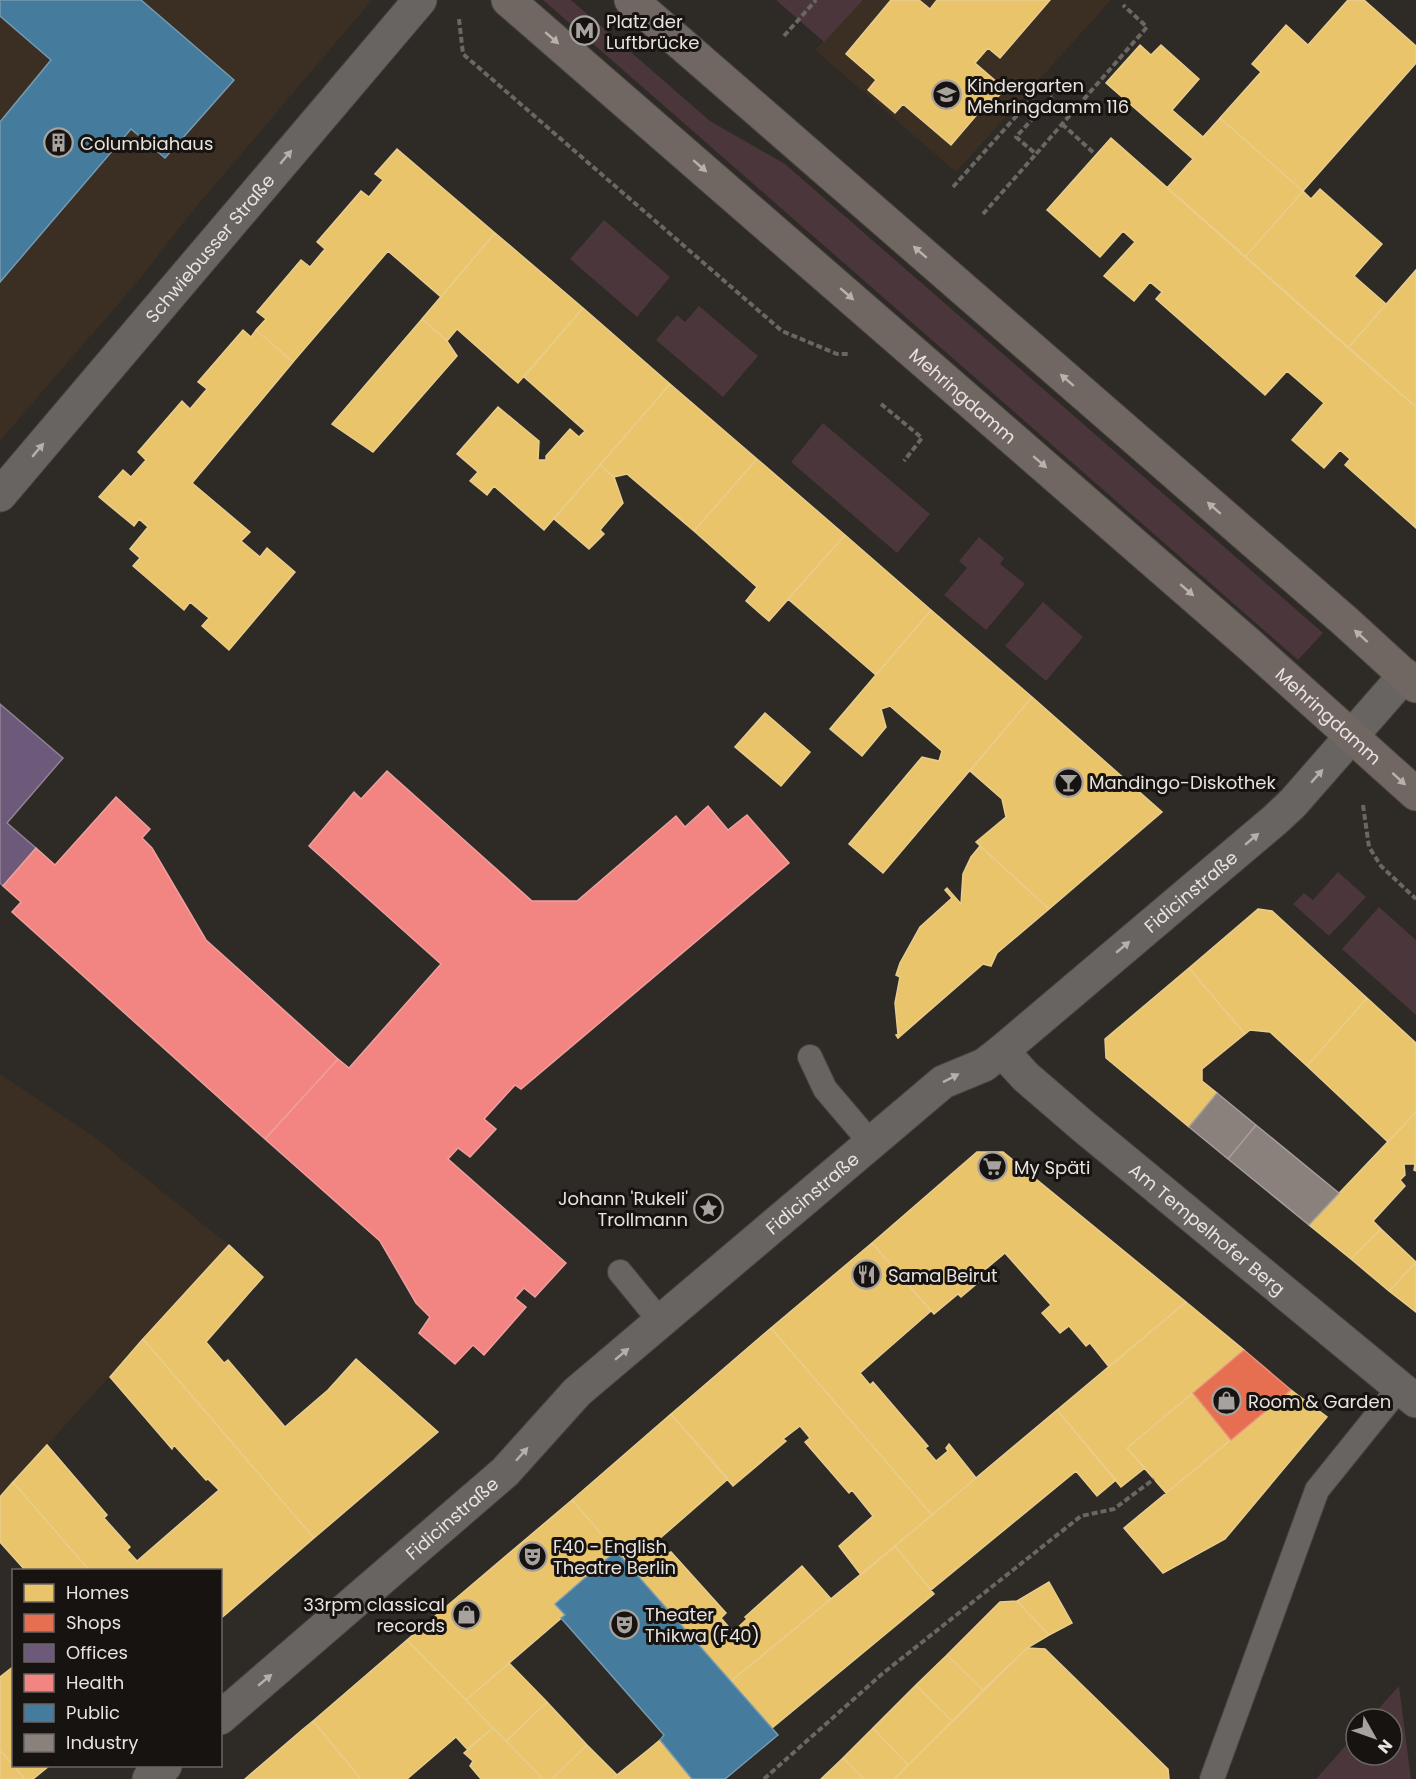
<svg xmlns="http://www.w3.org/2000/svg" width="1416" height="1779" font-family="Poppins,sans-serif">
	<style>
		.built { fill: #3b2f24 }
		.green { fill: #4a363b }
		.homes { fill: #e9c46a; stroke: #e9cd8d; stroke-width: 1.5 }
		.shops { fill: #e76f51; stroke: #e7927b; stroke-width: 1.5 }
		.offices { fill: #6d597a; stroke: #928298; stroke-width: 1.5 }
		.health { fill: #f28482; stroke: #efa09e; stroke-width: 1.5 }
		.public { fill: #457b9d; stroke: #769ab0; stroke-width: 1.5 }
		.industry { fill: #8a817c; stroke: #a69e99; stroke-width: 1.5 }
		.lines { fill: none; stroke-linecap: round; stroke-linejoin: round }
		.service-casing { stroke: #484541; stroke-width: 26 }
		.minor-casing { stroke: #484541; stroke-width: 35 }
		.primary-casing { stroke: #484541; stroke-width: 35 }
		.path { stroke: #6a6662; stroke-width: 4; stroke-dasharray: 6 3; stroke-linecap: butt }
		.service { stroke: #676461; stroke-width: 24 }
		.minor { stroke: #676461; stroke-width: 33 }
		.primary { stroke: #706662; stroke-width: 33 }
		.oneway { fill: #b8b1ac }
		.oneway2 { fill: #b4b0ac }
		.labels { text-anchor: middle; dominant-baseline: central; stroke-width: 6; stroke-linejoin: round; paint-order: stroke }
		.poi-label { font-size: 18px; fill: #e8e3de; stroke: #171310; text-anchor: start }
		.street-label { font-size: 18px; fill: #e8e3de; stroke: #171310 }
	</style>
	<rect width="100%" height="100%" fill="#2e2a26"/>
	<path class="built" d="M0 0H372L186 219 144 274 0 441Z
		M863 0H1111L956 172 815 50Z
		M0 1074 93 1136 229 1245 0 1497Z"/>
	<path class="green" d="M543 0H571L710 121 785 164 1323 633 1298 660Z
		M776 0H863L824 42Z
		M604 220 670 277 637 317 570 259Z
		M699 306 758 356 723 397 656 340 677 315 685 322Z
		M823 423 930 514 897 553 791 462Z
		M979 537 1004 558 1000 564 1025 584 986 630 944 595 967 568 959 561Z
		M1043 602 1083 637 1046 681 1005 646Z
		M1338 872 1366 897 1329 936 1293 904 1304 893 1313 900Z
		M1379 907 1416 940V1015L1342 949Z
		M1399 1686 1411 1779H1316L1356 1734V1755H1392V1719H1369Z"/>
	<path class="homes" d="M891 0H919L930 9 937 0H1050L1000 58 988 48 975 63 1005 89 983 113 980 111 951 145 903 104 895 113 868 90 876 80 846 54Z
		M1348 0H1364L1416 46V63L1303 191 1220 118 1261 72 1252 64 1286 25 1308 45Z
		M1140 45 1151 55 1161 45 1199 79 1172 110 1203 137 1220 118 1303 191 1245 257 1167 188 1193 159 1106 83Z
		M1111 138 1416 407V528L1345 465 1350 459 1340 450 1324 468 1292 440 1324 403 1287 371 1265 395 1156 299 1162 292 1150 282 1134 301 1104 276 1135 242 1123 231 1100 257 1047 210Z
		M397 149 495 233 441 297 388 251 293 362 256 330 266 319 257 312 301 260 310 267 325 249 317 242 361 191 369 197 383 180 375 174Z
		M1320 189 1382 244 1354 276 1386 304 1348 348 1245 257 1303 191 1311 199Z
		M495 233 583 308 518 383 457 329 447 341 422 319Z
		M1416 270V407L1348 348Z
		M583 308 670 384 544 530 494 486 487 495 470 481 478 472 457 454 498 407 539 441 538 460H546V456L570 429 579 437 585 431 524 377Z
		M422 319 447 341 457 356 373 452 332 424Z
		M243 330 251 337 256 330 293 362 192 483 250 532 241 541 260 557 267 548 295 572 229 650 202 626 209 618 190 602 184 610 133 566 140 558 130 549 148 527 139 519 134 526 99 497 123 470 131 477 146 460 138 452 182 401 190 409 207 389 198 382Z
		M670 384 757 459 694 531 627 474 614 477 600 465Z
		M757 459 845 535 769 621 746 601 757 587 694 531Z
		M600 465 614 477 623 503 600 530 604 534 589 549 554 519Z
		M845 535 931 610 876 675 788 599Z
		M931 610 1032 697 883 873 849 844 922 757 939 761 942 751 890 706 881 709 886 727 862 756 830 729Z
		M1032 697 1162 812 1049 909 976 842 1006 817 1002 799 970 771Z
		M765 713 810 752 781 786 735 747Z
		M980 846 1049 909 997 953 991 966 983 964 898 1038 896 1035 898 1034 895 1003 900 977 896 975 900 963 920 927 952 898 945 890 947 888 961 904 963 874 971 857Z
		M1258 909 1272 911 1367 998 1307 1066 1270 1032 1250 1030 1245 1034 1189 968Z
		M1189 968 1245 1034 1202 1069V1081L1217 1093 1189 1127 1106 1058 1105 1039Z
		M1367 998 1416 1043V1112L1388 1142 1307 1066Z
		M1416 1112V1171L1414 1170 1415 1164H1404L1405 1175 1400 1180 1405 1186 1373 1221 1381 1229 1351 1259 1309 1225Z
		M977 1152H1003L1186 1302 1109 1367 1090 1343 1086 1346 1069 1326 1060 1333 1042 1313 1051 1305 1005 1253 976 1277 980 1281 961 1297 958 1294 934 1314 872 1243Z
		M1381 1229 1416 1262 1389 1291 1351 1259Z
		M872 1243 931 1311 860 1373 870 1385 873 1382 928 1446 925 1448 936 1461 948 1451 946 1448 949 1444 976 1478 932 1515 771 1328Z
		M229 1245 263 1277 206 1342 224 1363 228 1360 285 1427 328 1390 356 1359 438 1432 314 1538 143 1339Z
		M1416 1263V1312L1389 1291Z
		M1186 1302 1244 1350 1127 1448 1145 1468 1121 1487 1057 1410Z
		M771 1328 932 1515 861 1575 839 1546 873 1516 852 1490 849 1493 805 1442 810 1438 800 1426 783 1439 786 1441 733 1486 671 1414Z
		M143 1339 314 1538 220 1619V1570H89L13 1482 47 1445 107 1515 104 1518 130 1547 127 1550 137 1561 219 1490 208 1479 206 1480 174 1445 172 1449 110 1377Z
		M1291 1390 1327 1417 1225 1539 1163 1573 1124 1528Z
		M1193 1393 1231 1440 1166 1493 1127 1448Z
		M1057 1410 1116 1480 1097 1496 1076 1471 931 1590 895 1546Z
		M671 1414 728 1479 658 1540 669 1553 671 1552 726 1613 721 1618 733 1632 747 1619 745 1617 802 1566 831 1599 730 1682 572 1500Z
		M13 1482 89 1570H25L0 1542V1497Z
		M572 1500 616 1551 555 1604 565 1615 466 1700 407 1640Z
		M895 1546 934 1594 772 1728 730 1682Z
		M1049 1582 1072 1623 1049 1635 1017 1601Z
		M1017 1601 1049 1635 1027 1648 983 1690 947 1655 1000 1602Z
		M407 1640 493 1728 467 1749 456 1737 407 1779H361L313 1721Z
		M1027 1648 1045 1649 1168 1769 1169 1779H894Z
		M947 1655 983 1690 952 1721 916 1685Z
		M509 1663 547 1702 506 1741 466 1700Z
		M14 1666V1766H49L33 1779H25L0 1750V1677Z
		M916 1685 952 1721 908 1765 873 1728Z
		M547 1702 587 1745 552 1779H543L506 1741Z
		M313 1721 361 1779H245L302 1730Z
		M493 1728 506 1741 543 1779H481L470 1766 473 1761 464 1753Z
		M873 1728 908 1765 894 1779H864L843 1758Z
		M660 1740 692 1779H612L648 1750Z
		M587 1745 617 1775 612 1779H552Z
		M0 1750 25 1779H0Z
		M843 1758 864 1779H821Z"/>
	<path class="shops" d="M1244 1350 1291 1390 1231 1440 1193 1393Z"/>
	<path class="offices" d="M0 704 63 758 7 823 36 848 3 886 0 883Z"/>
	<path class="health" d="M387 771 532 901H577L676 816 685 827 708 806 728 830 747 815 789 863 521 1089 515 1085 484 1119 496 1129 470 1157 458 1148 448 1159 566 1263 535 1297 524 1288 515 1298 526 1307 484 1355 473 1345 455 1364 419 1333 430 1317 416 1303 380 1241 265 1139 338 1059 349 1068 441 964 309 846 354 792 361 799Z
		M116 797 150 829 142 838 152 848 206 940 338 1059 265 1139 12 912 21 902 3 886 36 848 55 865Z"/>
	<path class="public" d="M0 0H141L234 80 165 158 131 129 0 282V122L51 60 0 16Z
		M616 1551 778 1735 725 1779H692L660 1740 664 1735 561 1618 565 1615 555 1604Z"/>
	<path class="industry" d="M1217 1093 1256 1125 1228 1159 1189 1127Z
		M1256 1125 1339 1193 1309 1225 1228 1159Z"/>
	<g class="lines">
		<defs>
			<path id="service" d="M810 1057 825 1089 871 1143
				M620 1272 661 1322
				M1212 1779 1317 1490 1400 1387"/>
			<g id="minor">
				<path id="s1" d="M0 495 420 0"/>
				<path id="s2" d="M1002 1051 1026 1077 1084 1127 1416 1401"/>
				<path id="s3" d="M220 1718 505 1472 577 1392 943 1082 984 1065 1002 1051 1276 819 1293 803 1405 675"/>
				<path d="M149 1779 165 1766"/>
			</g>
			<g id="primary">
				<path id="s4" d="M508 0 1251 646 1416 794"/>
				<path d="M631 0 1346 622 1416 686"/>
			</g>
		</defs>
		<use href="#service" class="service-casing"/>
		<use href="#minor" class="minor-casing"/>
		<use href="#primary" class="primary-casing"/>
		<path class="path" d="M459 19 463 54 782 331 837 354H849
			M784 36 816 0
			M1062 124 1095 154
			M953 187 1044 85 1054 95 1016 137 1036 154 1147 27 1123 5
			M983 214 1036 154
			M881 404 922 438 904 461
			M1363 805 1369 847 1381 866 1416 899
			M764 1779 882 1674 1081 1516 1114 1509 1154 1479"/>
		<use href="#service" class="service"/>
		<use href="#minor" class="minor"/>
		<use href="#primary" class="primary"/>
	</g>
	<defs><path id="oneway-solid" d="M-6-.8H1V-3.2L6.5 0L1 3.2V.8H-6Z" transform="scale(1.5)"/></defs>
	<g class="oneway">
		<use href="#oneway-solid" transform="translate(552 38) rotate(41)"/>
		<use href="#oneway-solid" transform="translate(700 166) rotate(41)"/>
		<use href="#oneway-solid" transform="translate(920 252) rotate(-139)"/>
		<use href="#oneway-solid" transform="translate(847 294) rotate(41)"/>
		<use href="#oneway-solid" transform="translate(1067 380) rotate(-139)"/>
		<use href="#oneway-solid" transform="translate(1040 462) rotate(41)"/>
		<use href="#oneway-solid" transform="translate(1214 508) rotate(-139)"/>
		<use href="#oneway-solid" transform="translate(1187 590) rotate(41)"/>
		<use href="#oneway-solid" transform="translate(1361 636) rotate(-138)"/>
		<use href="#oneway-solid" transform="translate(1399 779) rotate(42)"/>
	</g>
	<g class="oneway2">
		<use href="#oneway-solid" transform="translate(286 157) rotate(-50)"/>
		<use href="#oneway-solid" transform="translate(38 450) rotate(-50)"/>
		<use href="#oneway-solid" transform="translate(1317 776) rotate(-49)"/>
		<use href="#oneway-solid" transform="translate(1252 839) rotate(-40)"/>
		<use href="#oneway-solid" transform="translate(1123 947) rotate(-40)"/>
		<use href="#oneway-solid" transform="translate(951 1078) rotate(-27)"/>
		<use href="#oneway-solid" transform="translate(622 1354) rotate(-40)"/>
		<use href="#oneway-solid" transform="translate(522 1454) rotate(-48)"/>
		<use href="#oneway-solid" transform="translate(265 1680) rotate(-40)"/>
	</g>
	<defs>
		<symbol id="metro-ring" viewBox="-11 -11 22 22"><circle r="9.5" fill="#171310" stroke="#a7a29e" stroke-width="1.5"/><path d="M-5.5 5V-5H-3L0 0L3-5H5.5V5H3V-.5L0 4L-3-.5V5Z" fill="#a7a29e"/></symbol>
		<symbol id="school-ring" viewBox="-11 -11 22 22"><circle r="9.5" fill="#171310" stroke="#a7a29e" stroke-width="1.5"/><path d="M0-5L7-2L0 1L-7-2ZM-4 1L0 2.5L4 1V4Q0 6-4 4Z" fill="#a7a29e"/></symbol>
		<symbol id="building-ring" viewBox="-11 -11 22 22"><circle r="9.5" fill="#171310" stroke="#a7a29e" stroke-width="1.5"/><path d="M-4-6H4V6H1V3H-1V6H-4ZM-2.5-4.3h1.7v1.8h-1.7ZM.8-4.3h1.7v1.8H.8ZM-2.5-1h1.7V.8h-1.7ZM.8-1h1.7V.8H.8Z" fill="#a7a29e"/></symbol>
		<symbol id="bar-ring" viewBox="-11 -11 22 22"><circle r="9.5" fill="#171310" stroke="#a7a29e" stroke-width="1.5"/><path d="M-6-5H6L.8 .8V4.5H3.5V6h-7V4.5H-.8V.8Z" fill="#a7a29e"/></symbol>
		<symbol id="supermarket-ring" viewBox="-11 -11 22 22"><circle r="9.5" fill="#171310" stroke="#a7a29e" stroke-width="1.5"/><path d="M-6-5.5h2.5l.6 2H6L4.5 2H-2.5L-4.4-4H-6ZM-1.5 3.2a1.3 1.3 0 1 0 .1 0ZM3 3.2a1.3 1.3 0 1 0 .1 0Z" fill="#a7a29e"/></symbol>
		<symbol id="sight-ring" viewBox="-11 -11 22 22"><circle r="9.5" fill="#171310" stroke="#a7a29e" stroke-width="1.5"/><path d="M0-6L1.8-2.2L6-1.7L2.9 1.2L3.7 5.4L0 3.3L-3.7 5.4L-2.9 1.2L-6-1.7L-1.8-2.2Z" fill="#a7a29e"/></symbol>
		<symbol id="restaurant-ring" viewBox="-11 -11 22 22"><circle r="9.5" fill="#171310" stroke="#a7a29e" stroke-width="1.5"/><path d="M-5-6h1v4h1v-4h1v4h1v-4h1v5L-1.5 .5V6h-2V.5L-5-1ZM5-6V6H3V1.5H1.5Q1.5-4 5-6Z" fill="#a7a29e"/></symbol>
		<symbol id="shop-ring" viewBox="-11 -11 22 22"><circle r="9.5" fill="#171310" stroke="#a7a29e" stroke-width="1.5"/><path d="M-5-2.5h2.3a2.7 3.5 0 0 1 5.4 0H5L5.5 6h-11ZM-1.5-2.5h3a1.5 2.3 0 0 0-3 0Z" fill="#a7a29e"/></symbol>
		<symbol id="theatre-ring" viewBox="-11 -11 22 22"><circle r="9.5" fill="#171310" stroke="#a7a29e" stroke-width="1.5"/><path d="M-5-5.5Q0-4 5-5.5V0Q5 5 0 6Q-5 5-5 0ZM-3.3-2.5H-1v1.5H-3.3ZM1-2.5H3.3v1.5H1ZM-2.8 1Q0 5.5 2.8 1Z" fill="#a7a29e"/></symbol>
	</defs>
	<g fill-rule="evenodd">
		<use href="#metro-ring" x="568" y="14" width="33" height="33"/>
		<use href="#school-ring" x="930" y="78" width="33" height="33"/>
		<use href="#building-ring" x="42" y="126" width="33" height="33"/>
		<use href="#bar-ring" x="1052" y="766" width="33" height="33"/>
		<use href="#supermarket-ring" x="976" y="1150" width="33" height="33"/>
		<use href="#sight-ring" x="692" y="1192" width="33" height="33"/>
		<use href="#restaurant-ring" x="850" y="1258" width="33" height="33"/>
		<use href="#shop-ring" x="1210" y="1384" width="33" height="33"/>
		<use href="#theatre-ring" x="516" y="1540" width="33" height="33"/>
		<use href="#shop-ring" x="450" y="1598" width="33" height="33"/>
		<use href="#theatre-ring" x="608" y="1608" width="33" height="33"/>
	</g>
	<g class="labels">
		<g class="poi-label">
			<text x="606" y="21">Platz der<tspan x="606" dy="21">Luftbrücke</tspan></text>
			<text x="967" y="85">Kindergarten<tspan x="967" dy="21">Mehringdamm 116</tspan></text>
			<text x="80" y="143">Columbiahaus</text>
			<text x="1089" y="782">Mandingo-Diskothek</text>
			<text x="1014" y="1167">My Späti</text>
			<text x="688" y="1198" text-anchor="end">Johann 'Rukeli'<tspan x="688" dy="21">Trollmann</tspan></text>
			<text x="888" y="1275">Sama Beirut</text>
			<text x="1248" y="1401">Room &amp; Garden</text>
			<text x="553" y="1546">F40 - English<tspan x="553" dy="21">Theatre Berlin</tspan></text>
			<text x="445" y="1604" text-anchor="end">33rpm classical<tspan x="445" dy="21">records</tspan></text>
			<text x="645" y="1614">Theater<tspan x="645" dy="21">Thikwa (F40)</tspan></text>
		</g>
		<g class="street-label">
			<text stroke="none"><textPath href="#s1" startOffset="324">Schwiebusser Straße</textPath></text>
			<text stroke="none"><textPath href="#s4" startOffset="603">Mehringdamm</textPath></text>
			<text stroke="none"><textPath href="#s4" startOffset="1089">Mehringdamm</textPath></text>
			<text stroke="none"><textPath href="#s3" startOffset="1278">Fidicinstraße</textPath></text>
			<text stroke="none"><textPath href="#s3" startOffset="792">Fidicinstraße</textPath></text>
			<text stroke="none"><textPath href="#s2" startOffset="272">Am Tempelhofer Berg</textPath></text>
			<text stroke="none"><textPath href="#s3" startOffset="306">Fidicinstraße</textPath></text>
		</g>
	</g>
	<rect x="12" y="1569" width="210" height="198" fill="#171310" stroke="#6b6662" stroke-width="1.5"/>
	<rect x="24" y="1584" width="30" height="18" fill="#e9c46a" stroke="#6b6662" stroke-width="1.5"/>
	<text x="66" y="1599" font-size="18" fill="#e8e3de">Homes</text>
	<rect x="24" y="1614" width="30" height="18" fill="#e76f51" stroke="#6b6662" stroke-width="1.5"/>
	<text x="66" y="1629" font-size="18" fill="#e8e3de">Shops</text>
	<rect x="24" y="1644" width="30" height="18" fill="#6d597a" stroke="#6b6662" stroke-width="1.5"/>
	<text x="66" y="1659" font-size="18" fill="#e8e3de">Offices</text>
	<rect x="24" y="1674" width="30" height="18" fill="#f28482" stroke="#6b6662" stroke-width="1.5"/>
	<text x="66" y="1689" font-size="18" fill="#e8e3de">Health</text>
	<rect x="24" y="1704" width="30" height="18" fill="#457b9d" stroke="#6b6662" stroke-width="1.5"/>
	<text x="66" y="1719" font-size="18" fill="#e8e3de">Public</text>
	<rect x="24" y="1734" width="30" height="18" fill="#8a817c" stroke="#6b6662" stroke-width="1.5"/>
	<text x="66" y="1749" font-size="18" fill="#e8e3de">Industry</text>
	<g transform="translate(1374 1737) rotate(130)"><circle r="28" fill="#171310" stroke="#6b6662" stroke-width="1.5"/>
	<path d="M0-4.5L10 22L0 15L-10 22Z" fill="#a7a29e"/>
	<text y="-9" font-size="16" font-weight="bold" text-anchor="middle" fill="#e8e3de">N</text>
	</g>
</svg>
